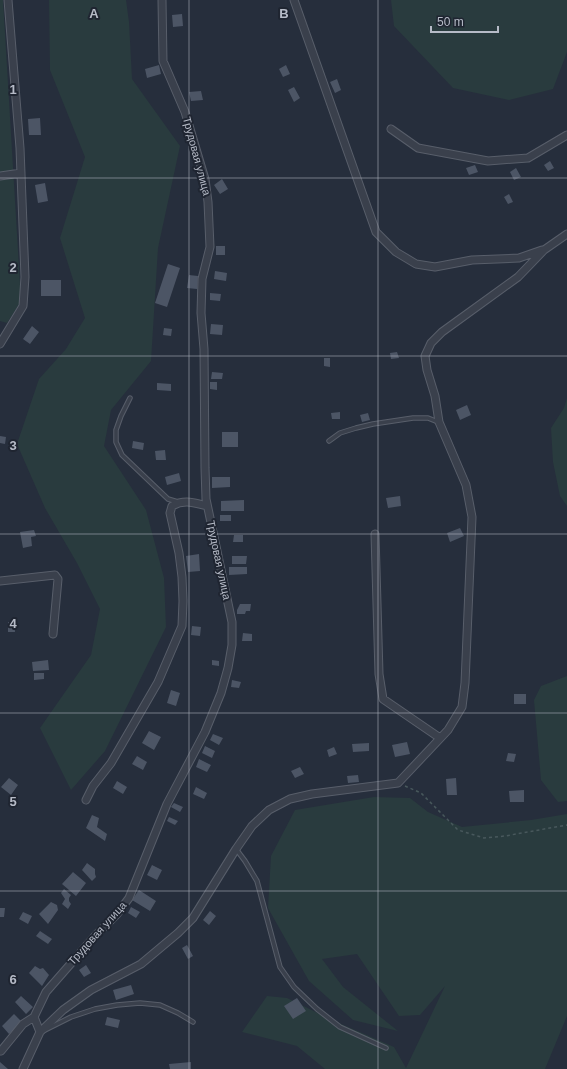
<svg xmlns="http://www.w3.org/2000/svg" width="567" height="1069" font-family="Arial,sans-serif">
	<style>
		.green { fill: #293b3e }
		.building { fill: #4c5565 }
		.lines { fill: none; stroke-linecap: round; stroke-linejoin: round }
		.service-casing { stroke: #585e6a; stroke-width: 5.5 }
		.minor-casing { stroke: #585e6a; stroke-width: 9 }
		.path { stroke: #48585c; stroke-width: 1.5; stroke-dasharray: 3 3; stroke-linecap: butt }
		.service { stroke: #3a404c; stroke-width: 3.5 }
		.minor { stroke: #3a404c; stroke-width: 7 }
		.grid { fill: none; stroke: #b6bbc7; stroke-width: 1; stroke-opacity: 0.55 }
		.labels { text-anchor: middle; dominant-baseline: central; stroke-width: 4; stroke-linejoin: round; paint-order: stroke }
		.street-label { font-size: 11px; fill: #b6bbc7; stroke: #1f2531 }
		.grid-label { font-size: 13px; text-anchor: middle; font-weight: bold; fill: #b6bbc7; stroke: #1f2531; stroke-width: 4; stroke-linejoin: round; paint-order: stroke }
	</style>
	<rect width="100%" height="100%" fill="#262e3c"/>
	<path class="green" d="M0 0H3L21 301 7 323 0 321Z
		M49 0H126L129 22 132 79 180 146 158 248 151 361 111 410 104 446 146 510 164 578 166 627 105 751 71 790 40 728 91 655 100 609 77 563 45 508 17 444 39 379 66 349 85 318 60 238 85 157 50 70Z
		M391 0H567V52L553 89 509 100 453 88 394 26Z
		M567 398V506L560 496 553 462 551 428 564 408Z
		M567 676V801L558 802 541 780 534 700 541 686Z
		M374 797 410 798 428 812 462 827 531 820 567 814V1016L545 1069H325L297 1046 242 1032 267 996 287 998 332 1020 394 1047 406 1068 445 986 420 1015 399 1016 357 954 322 959 343 987 398 1031 353 1020 309 981 268 908 271 856 295 810Z"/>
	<path class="building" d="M182 14 183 26 173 27 172 15Z
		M159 65 161 74 147 78 145 69Z
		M286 65 290 74 283 77 279 69Z
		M337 79 341 90 335 93 330 82Z
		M294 87 300 98 294 102 288 90Z
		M201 91 203 100 191 101 189 92Z
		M40 118 41 135H29L28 119Z
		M550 161 554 168 548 171 544 165Z
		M475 165 478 172 469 175 466 168Z
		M516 168 521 177 514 180 510 172Z
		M222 179 228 189 220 194 214 185Z
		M45 183 48 201 38 203 35 185Z
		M509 194 513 202 508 204 504 197Z
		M216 246H225V255H216Z
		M168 264 180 268 167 307 155 303Z
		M215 271 227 273 226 281 214 279Z
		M189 275 198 276 197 289 187 288Z
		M41 280H61V296H41Z
		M210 293 221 294 220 301 210 300Z
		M211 324 223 325 222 335 210 334Z
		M32 326 39 332 30 344 23 339Z
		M164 328 172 329 171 336 163 335Z
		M397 352 399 358 391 359 390 353Z
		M324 358H330V367L324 366Z
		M212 372 223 373 222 379H211Z
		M210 382H217V390L210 389Z
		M157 383 171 384V391L157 390Z
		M467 405 471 415 460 420 456 410Z
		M340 412V419H332L331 413Z
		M368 413 370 420 362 422 360 415Z
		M222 432H238V447H222Z
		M0 436 6 437 5 444 0 443Z
		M133 441 144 443 143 450 132 448Z
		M165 450 166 460H156L155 451Z
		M179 473 181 481 167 485 165 477Z
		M212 477H230V487L212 488Z
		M400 496 401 506 388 508 386 498Z
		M244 500V511H221V501Z
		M220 515H231V521H220Z
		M460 528 464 536 450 542 447 533Z
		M34 530 36 536 31 537 32 546 23 548 20 532Z
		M234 535H243V542H233Z
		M199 554 200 571 188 572 186 556Z
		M232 556H247L246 564H232Z
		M229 567H247V574L229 575Z
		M240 604H251L250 611H246L245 614H237V610Z
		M8 622H14L15 632H8Z
		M192 626 201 627 200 636 191 635Z
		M243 633 252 634V641H242Z
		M48 660 49 670 33 671 32 662Z
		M212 660 219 661V666L212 665Z
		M34 673H44V679L34 680Z
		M232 680 241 682 239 688 231 687Z
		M171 690 180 693 176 706 167 703Z
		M514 694H526V704H514Z
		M149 731 161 737 154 750 142 743Z
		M213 734 223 738 219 745 210 740Z
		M407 742 410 754 395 757 392 745Z
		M369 743V751L353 752 352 744Z
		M205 746 215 751 212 758 202 753Z
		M334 747 337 754 329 757 327 750Z
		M508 753 516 754 514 762 506 761Z
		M137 756 147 762 143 770 132 764Z
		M199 759 211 765 207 772 196 767Z
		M300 767 304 774 295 778 291 771Z
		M358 775 359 782 348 783 347 776Z
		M9 778 18 785 11 795 1 787Z
		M456 778 457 795H447L446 779Z
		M117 781 127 787 123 794 113 788Z
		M196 787 207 793 204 799 193 794Z
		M524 790V802H510L509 791Z
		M174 803 183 807 180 812 171 807Z
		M92 815 99 818 97 827 107 834 105 841 86 828Z
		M169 817 178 821 175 825 167 821Z
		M87 863 95 869V874L96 877 92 881 82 870Z
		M152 865 162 870 157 880 147 875Z
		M73 872 86 883 76 896 62 884Z
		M64 889 71 895 69 898V901L71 904 68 909 62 904 65 899 61 893Z
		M139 890 156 901 150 911 132 900Z
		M51 902 57 905 58 910 48 924 39 914Z
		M131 907 140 912 136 918 128 913Z
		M0 908H5L4 917H0Z
		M210 911 216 916 209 925 203 920Z
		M23 912 32 916 28 924 19 919Z
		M40 931 52 939 48 944 36 936Z
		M187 945 193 956 188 959 182 948Z
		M86 965 91 973 84 977 79 970Z
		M35 966 40 969 43 968 49 975 42 986 29 973Z
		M131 985 134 994 116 1000 113 990Z
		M21 996 33 1007 26 1014 15 1002Z
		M297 998 306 1011 293 1019 284 1006Z
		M14 1014 22 1022 9 1034 2 1026Z
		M107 1017 120 1020 118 1028 105 1025Z
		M0 1062 8 1069H0Z
		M191 1062V1069H170L169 1064Z"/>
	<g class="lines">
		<defs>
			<path id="service" d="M130 398 121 416 116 430V442L122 455 168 499 178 502
				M329 441 340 433 356 428 373 424 413 418H428L438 422
				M236 849 245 861 257 881 280 967 294 987 317 1009 340 1027 386 1048
				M45 1030 71 1017 95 1009 117 1005 140 1003 160 1005 178 1013 193 1022"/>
			<path id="minor" d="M294 0 376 232 396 252 416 264 435 267 472 260 519 258 542 250
				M391 129 418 148 488 161 528 158 567 135
				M0 176 21 173
				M0 344 23 306 25 277 20 148 8 0
				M375 534 379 674 383 699 440 738
				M0 581 55 575 58 579 53 634
				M86 800 93 786 111 763 158 682 182 626 183 601 182 577 179 553 170 513 172 506C185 499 194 503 207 506
				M40 1032 63 1010 91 990 141 964 178 933 193 918 236 849 252 826 269 810 290 799 312 794 398 783 448 730 462 707 465 683 472 517 466 485 439 422 435 396 427 370 425 356 431 343 442 332 518 277 544 250 567 234
				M1 1051 23 1024 34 1017
				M23 1069 40 1032 34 1017 46 992 95 936 117 914 129 898 167 804 205 732 221 693 228 668 232 645V622L206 499 205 468 204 349 201 313 202 279 210 247 208 202 205 179 185 112 163 61 162 0"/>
		</defs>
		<use href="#service" class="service-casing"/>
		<use href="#minor" class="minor-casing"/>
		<path class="path" d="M405 786 421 793 458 830 484 838 505 836 567 825"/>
		<use href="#service" class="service"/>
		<use href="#minor" class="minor"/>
	</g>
	<path class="grid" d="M189 0V1069M378 0V1069M0 178H567M0 356H567M0 534H567M0 713H567M0 891H567"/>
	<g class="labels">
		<g class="street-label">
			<text transform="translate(197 156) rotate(75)">Трудовая улица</text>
			<text transform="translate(219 560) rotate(78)">Трудовая улица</text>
			<text transform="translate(97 933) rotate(-48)">Трудовая улица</text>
		</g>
	</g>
	<g class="grid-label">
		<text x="94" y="18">A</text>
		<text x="284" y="18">B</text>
		<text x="13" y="94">1</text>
		<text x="13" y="272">2</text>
		<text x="13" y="450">3</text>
		<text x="13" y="628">4</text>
		<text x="13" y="806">5</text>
		<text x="13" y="984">6</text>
	</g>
	<path d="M431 26v6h67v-6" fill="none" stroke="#b6bbc7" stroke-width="2"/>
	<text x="437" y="26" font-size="12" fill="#b6bbc7" stroke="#1f2531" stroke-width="3" paint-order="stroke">50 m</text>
</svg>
